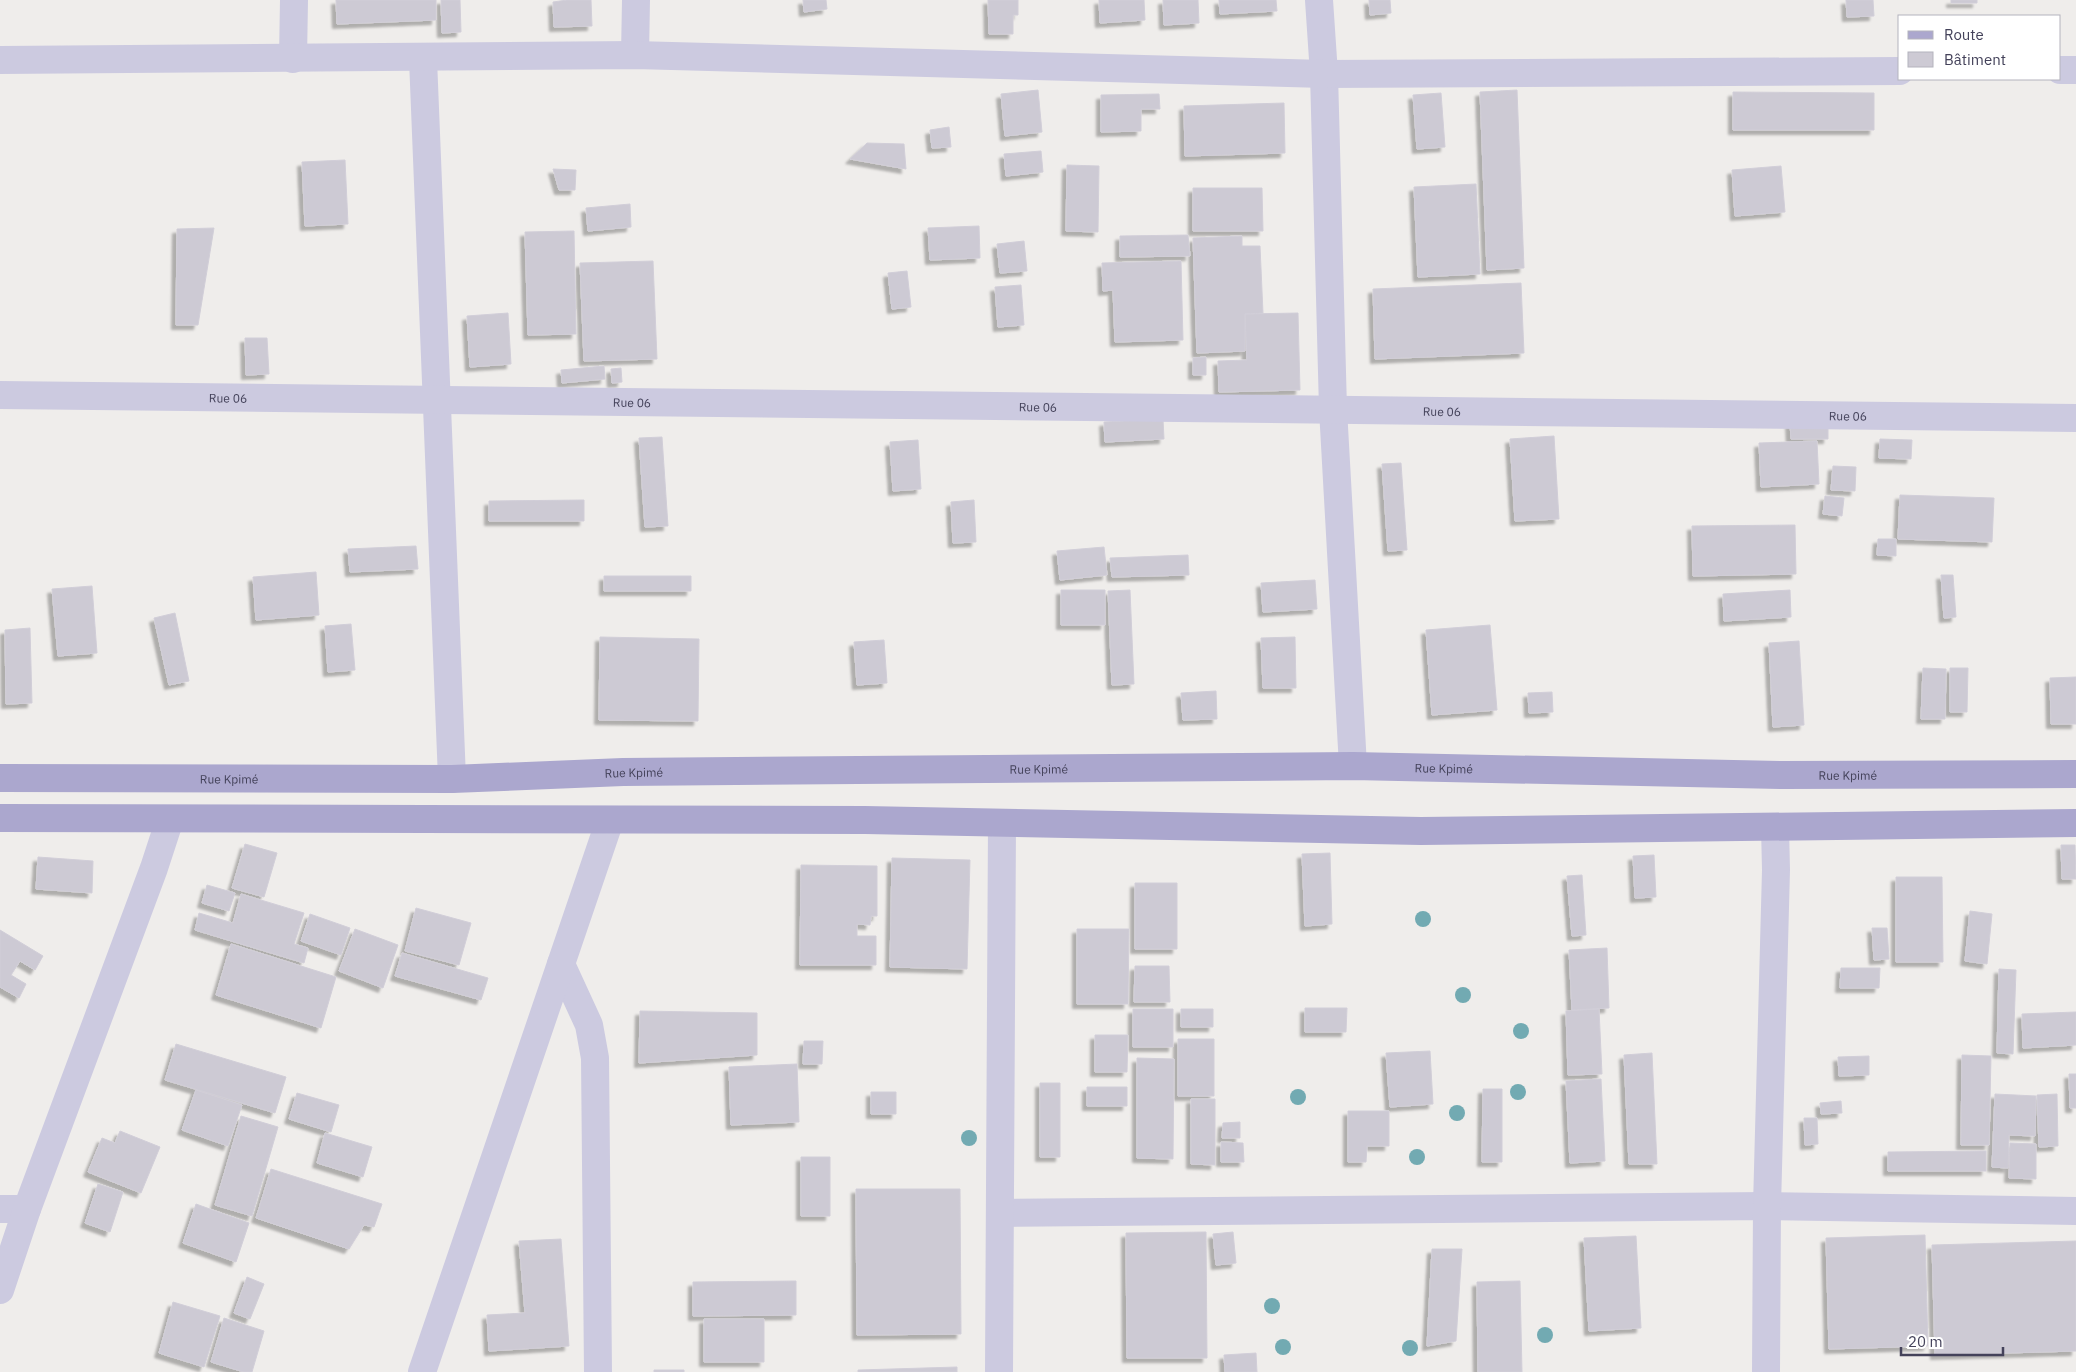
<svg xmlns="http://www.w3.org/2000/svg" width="2076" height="1372" font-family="'IBM Plex Sans',sans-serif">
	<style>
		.building { fill: #cdcad4; stroke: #d1ced8; filter: url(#shadow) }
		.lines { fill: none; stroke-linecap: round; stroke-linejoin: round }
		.minor { stroke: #cccae0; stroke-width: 28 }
		.major { stroke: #aba7ce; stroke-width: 28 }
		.tree { fill: #72aab2 }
		.labels { text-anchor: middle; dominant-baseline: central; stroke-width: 4.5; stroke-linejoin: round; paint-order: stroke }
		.street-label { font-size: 12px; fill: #44425a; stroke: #fff }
	</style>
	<defs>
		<filter id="shadow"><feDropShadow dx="-4.5" dy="4.5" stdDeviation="1" flood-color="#0004"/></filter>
	</defs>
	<rect width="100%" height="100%" fill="#efedeb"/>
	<path class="building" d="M336 0H436V20L337 24Z
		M441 0H460L461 32 442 33Z
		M567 0H591L592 26 554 27 553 2Z
		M803 0H826L827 9 804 12Z
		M988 0H1018V15H1013V34H989Z
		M1099 0H1144L1145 20 1100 23Z
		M1163 0H1198L1199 23 1164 25Z
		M1219 0H1276L1277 11 1220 14Z
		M1369 0H1390L1391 13 1370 15Z
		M1846 0H1873L1874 16 1847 17Z
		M1951 0H1977V3H1951Z
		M1038 90 1042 132 1005 136 1001 94Z
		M1517 90 1524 268 1487 270 1480 92Z
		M1733 92 1874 93V130H1733Z
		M1441 93 1445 147 1417 149 1413 95Z
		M1159 94 1160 109H1141V131L1101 132V95Z
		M1284 103 1285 153 1185 156 1184 106Z
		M949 127 951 147 932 148 930 130Z
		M867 143 904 144 906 169 850 159Z
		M1041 151 1043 172 1006 176 1004 154Z
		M345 160 348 224 305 226 302 162Z
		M1067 165 1099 166 1098 232 1066 231Z
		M1781 166 1785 212 1735 216 1732 170Z
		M553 169 576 170 575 190H559Z
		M1476 184 1480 274 1418 277 1414 187Z
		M1193 188H1262L1263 231H1193Z
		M630 204 631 227 588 231 586 208Z
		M979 226 980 258 930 260 928 228Z
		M214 228 198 325H176L177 229Z
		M574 231 576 334 528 335 525 232Z
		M1188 235 1190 256 1120 257V236Z
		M1242 236V246H1260L1263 313 1245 314V351L1197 353 1193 238Z
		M1024 241 1027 271 1000 273 997 244Z
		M653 261 657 359 584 361 580 263Z
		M1181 261 1183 340 1115 342 1113 290 1103 291 1102 263Z
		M907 271 911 307 892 309 888 273Z
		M1521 283 1524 353 1375 359 1373 289Z
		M1021 285 1024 325 998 327 995 287Z
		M508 313 511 364 470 367 467 316Z
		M1298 313 1300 390 1219 392 1218 361 1247 360 1245 314Z
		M245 338H267L269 374 246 375Z
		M1206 357V375H1193V358Z
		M604 366 605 379 562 383 561 370Z
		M621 368 622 382 612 383 611 369Z
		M1163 419 1164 439 1105 442 1104 422Z
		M1790 423H1828V439H1791Z
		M1554 436 1559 519 1515 521 1510 439Z
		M662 437 668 526 645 527 639 438Z
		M1880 439 1912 440 1911 459 1879 458Z
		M918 440 921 489 893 491 890 442Z
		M1817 441 1819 484 1761 487 1759 443Z
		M1401 463 1407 550 1388 551 1382 464Z
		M1833 466 1856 467 1855 491 1831 490Z
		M1900 495 1994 498 1992 542 1898 539Z
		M1825 496 1844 498 1842 516 1823 514Z
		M584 500V521H489V501Z
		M974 500 976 542 953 543 951 502Z
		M1795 525 1796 574 1693 576 1692 526Z
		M1878 539H1896V556L1877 555Z
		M416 546 418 569 350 572 348 549Z
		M1104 547 1107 575 1060 580 1057 551Z
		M1188 555 1189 575 1112 577 1110 558Z
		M316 572 319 615 256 620 253 577Z
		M1941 575H1953L1956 617 1944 618Z
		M604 576H691V591H604Z
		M1315 580 1317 609 1263 612 1261 583Z
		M92 586 97 653 58 656 52 589Z
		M1061 590H1105V625H1061Z
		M1130 590 1134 684 1112 685 1108 591Z
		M1790 590 1791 617 1724 621 1723 594Z
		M175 613 189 681 169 685 154 618Z
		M351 624 355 670 328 672 325 626Z
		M1490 625 1497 710 1432 715 1426 630Z
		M30 628 32 703 6 704 5 630Z
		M600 637 699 639 698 721 599 720Z
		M1295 637 1296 688H1263L1261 638Z
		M884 640 887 683 857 685 854 642Z
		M1799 641 1804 725 1773 727 1769 643Z
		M1923 668 1946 669 1945 719H1921Z
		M1950 668H1968L1967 712H1950Z
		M2076 677V724H2051L2050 678Z
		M1216 691 1217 719 1183 720 1181 693Z
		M1552 692 1553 712 1529 713 1528 693Z
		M245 844 277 853 264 897 232 888Z
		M2061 845H2075L2076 879H2062Z
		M1330 853 1332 924 1305 926 1302 854Z
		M1654 855 1656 897 1635 898 1633 856Z
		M38 857 93 861 92 893 36 889Z
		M892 858 970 860 967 969 890 967Z
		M801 865 877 866V916H871L870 925 857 924V936H876V965H800Z
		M1582 875 1586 935 1572 936 1567 876Z
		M1896 877H1942L1943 962H1896Z
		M1135 883H1177V949H1135Z
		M207 885 235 893 229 911 202 903Z
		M241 894 304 913 294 944 308 948 304 963 195 930 199 913 233 923Z
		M416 908 471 923 459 965 405 951Z
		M1970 911 1992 914 1987 964 1965 961Z
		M310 914 350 928 341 955 301 941Z
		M1872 928H1887L1889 959 1874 960Z
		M355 929 398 945 383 988 339 971Z
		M1077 929H1129L1128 1004H1077Z
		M0 930 43 956 35 970 20 961 11 975 26 984 19 998 0 987Z
		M231 944 336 977 321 1028 216 995Z
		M1607 948 1609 1008 1572 1010 1569 950Z
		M402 953 488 978 481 1000 395 976Z
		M1135 966H1169L1170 1002H1134Z
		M1841 968H1880L1879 988H1840Z
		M1999 969 2016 970 2013 1054 1997 1053Z
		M1305 1008H1347L1346 1032H1305Z
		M1133 1009H1173V1047H1133Z
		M1181 1009H1213V1027H1181Z
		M1599 1009 1602 1074 1568 1075 1566 1011Z
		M640 1011 757 1013V1055L639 1063Z
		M2076 1012V1045L2023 1048 2022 1014Z
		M1095 1035H1128L1127 1072H1095Z
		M1178 1039H1214V1096H1178Z
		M804 1041H823L822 1064H803Z
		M176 1044 286 1077 275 1113 165 1080Z
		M1430 1051 1433 1104 1390 1107 1386 1053Z
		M1652 1053 1657 1164H1629L1624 1055Z
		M1962 1055 1991 1056 1989 1145H1961Z
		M1869 1056V1075L1839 1076 1838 1057Z
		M1137 1058 1174 1059 1173 1159 1137 1158Z
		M797 1064 799 1122 731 1125 729 1067Z
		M2069 1074H2076V1108H2070Z
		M1601 1079 1605 1161 1570 1163 1566 1081Z
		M1040 1083H1060V1157H1040Z
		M1087 1087H1127V1106H1087Z
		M1483 1089H1502V1162H1482Z
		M196 1090 242 1105 228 1146 182 1130Z
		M871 1092H896V1114H871Z
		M297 1093 339 1105 331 1132 289 1119Z
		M1995 1094 2036 1096 2035 1136 2009 1135 2008 1168 1992 1167Z
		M2057 1094 2058 1146 2039 1147 2037 1095Z
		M1191 1099H1215V1165L1191 1164Z
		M1841 1101 1842 1113 1821 1114 1820 1103Z
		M1348 1111H1389V1146H1367L1366 1162H1348Z
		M241 1116 278 1127 252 1216 215 1205Z
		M1804 1118H1817L1818 1144 1805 1145Z
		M1240 1122V1138H1222L1223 1123Z
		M120 1131 160 1147 141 1193 88 1172 102 1138 115 1143Z
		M325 1133 372 1147 363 1177 317 1163Z
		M1221 1142 1243 1143 1244 1162H1221Z
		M2010 1143 2036 1144V1179L2009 1178Z
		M1986 1151V1171H1888V1152Z
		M801 1157H830V1216H801Z
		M271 1169 382 1204 374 1227 364 1225 349 1249 256 1218Z
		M98 1184 123 1192 110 1232 85 1223Z
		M856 1189H960L961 1334 857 1335Z
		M196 1204 249 1223 236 1262 183 1243Z
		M1206 1232 1207 1358H1127L1126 1233Z
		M1233 1232 1236 1263 1216 1265 1213 1234Z
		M1925 1235 1928 1346 1829 1349 1826 1238Z
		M1636 1236 1641 1328 1589 1331 1584 1238Z
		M561 1239 569 1346 489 1351 487 1315 525 1313 519 1241Z
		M2076 1241V1351L1935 1355 1932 1245Z
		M1432 1249H1462L1456 1341 1427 1346Z
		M247 1277 264 1284 250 1319 234 1313Z
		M796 1281V1315L693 1316V1282Z
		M1520 1281 1522 1372H1478L1477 1282Z
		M173 1302 220 1316 204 1367 159 1353Z
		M224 1318 264 1331 252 1372H244L211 1362Z
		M704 1319H764V1362H704Z
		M1256 1353 1257 1372H1225L1224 1355Z
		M957 1367V1372H858V1370Z
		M654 1370H684V1372H654Z"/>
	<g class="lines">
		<g class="minor">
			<path d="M1319 0 1324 74 1333 409 1353 766"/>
			<path d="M635 55 636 0"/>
			<path d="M293 59 294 0"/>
			<path d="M423 59 452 779"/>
			<path d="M0 60 635 55 1324 74 1900 71"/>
			<path d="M2060 70H2076"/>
			<path id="s1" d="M0 395 2076 418"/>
			<path d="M561 964 589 1025 595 1058 598 1372"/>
			<path d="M0 1209H27"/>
			<path d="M1001 1213 1767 1206 2076 1211"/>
			<path d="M0 1290 27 1209 154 868 170 819"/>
			<path d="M422 1372 610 820"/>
			<path d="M999 1372 1002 823"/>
			<path d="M1766 1372 1767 1206 1776 870 1775 827"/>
		</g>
		<g class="major">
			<path id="s2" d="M0 778 452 779 623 772 1353 766 1782 775 2076 774"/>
			<path d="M0 818 865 820 1421 831 2076 823"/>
		</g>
	</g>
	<g class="tree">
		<circle cx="1423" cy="919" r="8"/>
		<circle cx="1463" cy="995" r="8"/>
		<circle cx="1521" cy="1031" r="8"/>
		<circle cx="1518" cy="1092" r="8"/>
		<circle cx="1298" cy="1097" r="8"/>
		<circle cx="1457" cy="1113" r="8"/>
		<circle cx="969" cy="1138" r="8"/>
		<circle cx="1417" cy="1157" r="8"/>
		<circle cx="1272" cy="1306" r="8"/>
		<circle cx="1545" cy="1335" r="8"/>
		<circle cx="1283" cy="1347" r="8"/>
		<circle cx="1410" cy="1348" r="8"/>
	</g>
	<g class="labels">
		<g class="street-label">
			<text stroke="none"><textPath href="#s1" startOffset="228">Rue 06</textPath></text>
			<text stroke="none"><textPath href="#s1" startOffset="632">Rue 06</textPath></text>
			<text stroke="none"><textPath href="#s1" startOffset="1038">Rue 06</textPath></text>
			<text stroke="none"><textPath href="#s1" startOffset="1442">Rue 06</textPath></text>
			<text stroke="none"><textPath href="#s1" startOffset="1848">Rue 06</textPath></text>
			<text stroke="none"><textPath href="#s2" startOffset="1444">Rue Kpimé</textPath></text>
			<text stroke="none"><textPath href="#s2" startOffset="1039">Rue Kpimé</textPath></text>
			<text stroke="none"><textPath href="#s2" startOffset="634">Rue Kpimé</textPath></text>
			<text stroke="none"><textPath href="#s2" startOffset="1848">Rue Kpimé</textPath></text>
			<text stroke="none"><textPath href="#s2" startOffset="229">Rue Kpimé</textPath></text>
		</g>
	</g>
	<rect x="1898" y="15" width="162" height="65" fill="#ffffff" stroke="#b4b3bd"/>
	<rect x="1908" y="31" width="25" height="8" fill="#aba7ce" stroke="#b4b3bd"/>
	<text x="1944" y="40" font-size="15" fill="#44425a">Route</text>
	<rect x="1908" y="52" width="25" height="15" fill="#cdcad4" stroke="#b4b3bd"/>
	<text x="1944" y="65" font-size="15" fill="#44425a">Bâtiment</text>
	<path d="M1901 1347v8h102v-8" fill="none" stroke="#44425a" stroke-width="2.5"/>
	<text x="1908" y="1347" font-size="15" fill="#44425a" stroke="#ffffff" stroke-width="4" paint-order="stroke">20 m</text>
</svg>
